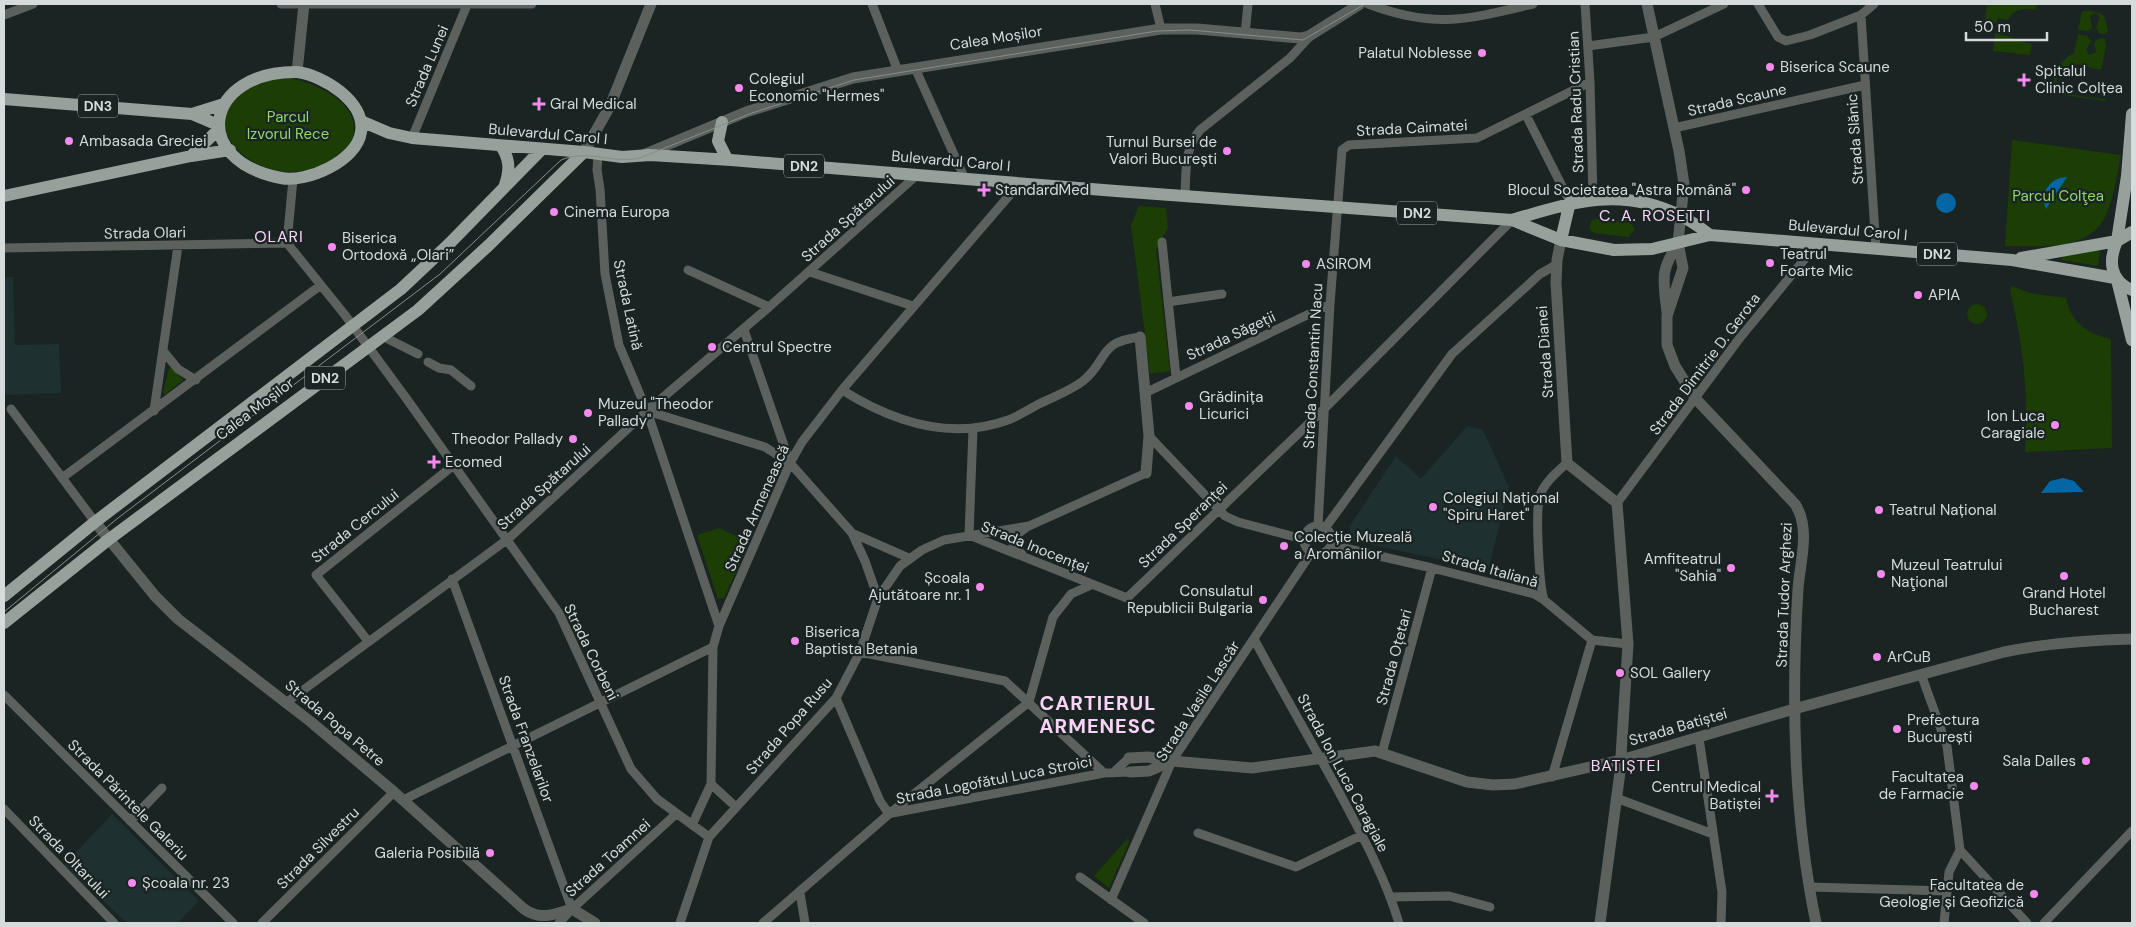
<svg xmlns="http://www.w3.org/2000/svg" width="2136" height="927" font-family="'DM Sans',sans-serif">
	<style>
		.built { fill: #1e302f }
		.green { fill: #1c3e04 }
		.water { fill: #0466a5 }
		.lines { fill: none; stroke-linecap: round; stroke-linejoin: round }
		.minor { stroke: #5c615e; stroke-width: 9 }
		.tertiary { stroke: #5c615e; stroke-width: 11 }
		.primary { stroke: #97a19c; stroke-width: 12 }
		.tram { stroke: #858e8d; stroke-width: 1 }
		.poi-dot { fill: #f589ee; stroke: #192423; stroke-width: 2 }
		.labels { text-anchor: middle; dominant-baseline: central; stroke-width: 4.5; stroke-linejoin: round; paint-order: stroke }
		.shield { fill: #192423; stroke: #9ca4a3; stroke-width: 1 }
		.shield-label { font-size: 14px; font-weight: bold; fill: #d4dbda }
		.street-label { font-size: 15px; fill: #d4dbda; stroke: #192423 }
		.poi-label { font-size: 15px; fill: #d4dbda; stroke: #192423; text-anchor: start }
		.park-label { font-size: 15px; fill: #91d76b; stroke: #192423 }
		.neighbourhood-label { font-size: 16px; letter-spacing: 1px; fill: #fad4f6; stroke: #192423 }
		.district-label { font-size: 20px; font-weight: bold; letter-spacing: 1px; fill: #fad4f6; stroke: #192423 }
	</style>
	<rect width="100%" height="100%" fill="#192423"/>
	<path class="built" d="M4 277H13L15 345 59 344 61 393 4 395Z
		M1467 426 1483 430 1509 487 1488 570 1354 541 1349 527 1396 456 1421 479Z
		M112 814 199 901 178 923H127L64 865Z"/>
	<path class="green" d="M1987 4H2037L2036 10C2024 8 2014 8 2008 20L1997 18V23L1985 21Z
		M2082 11C2089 11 2098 11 2104 16L2108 30 2106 34H2100L2096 28 2100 18 2096 13 2090 16 2092 28 2088 31 2078 30Z
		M1995 33C2009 35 2018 42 2032 44L2030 55 1993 51Z
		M2078 34 2087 36 2091 41 2086 50 2089 55 2096 52 2094 42 2100 38 2105 39 2106 47 2101 70C2082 67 2078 59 2060 70 2044 97 2089 97 2105 99V101L2063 95 2054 88C2052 72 2061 60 2074 53Z
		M290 78C316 84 361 102 353 136 351 145 342 151 336 156 306 180 263 176 237 149 209 119 233 93 264 82 272 79 282 79 290 78Z
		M2012 140 2121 155C2117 175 2114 197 2106 215 2090 252 2038 246 2005 246Z
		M1139 206 1166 208 1168 228 1156 250 1170 371 1150 374 1131 225Z
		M1596 219 1630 223 1635 229 1629 237 1595 233 1589 229 1591 221Z
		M2100 248 2098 266 2062 260V256Z
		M2012 286 2029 293 2066 298C2071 323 2088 334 2111 339L2112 448 2025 452C2029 396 2023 344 2010 290Z
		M1967 314a10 10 0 1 1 20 0a10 10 0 1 1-20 0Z
		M170 365 183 380 164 395 163 392Z
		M719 528 747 541 748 546 724 598 718 599 697 535Z
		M1128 838 1129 842 1109 888 1094 876Z"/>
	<path class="water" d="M2067 177 2046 209C2040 193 2049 178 2067 177Z
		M1936 203a10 10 0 1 1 20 0a10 10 0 1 1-20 0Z
		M2063 478 2074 481 2084 492 2041 493 2050 481Z"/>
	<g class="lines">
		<path class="minor" d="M281 4H532
			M872 4 898 71
			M1155 4 1161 29
			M1368 4C1435 29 1466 20 1533 4
			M1585 4 1590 82 1593 198
			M1758 4 1778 37 1786 41 1810 35 1861 15
			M1874 4 1861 15 1876 249
			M4 15 33 4
			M1245 34 1248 4
			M1588 46 1654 37 1724 4
			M915 68 965 179
			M1526 115 1570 202
			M1674 128 1865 85
			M412 138 467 5
			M598 154 597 170 600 189 605 274 619 345 647 411 719 626
			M293 179 287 243 345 315 406 398 559 613 631 769 657 799 709 837
			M1185 197C1186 172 1184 149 1200 130L1290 58 1311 35
			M1162 242 1176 377
			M4 248 287 243
			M688 270 769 307
			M810 272 913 306
			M1168 302 1222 294
			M744 330 790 463
			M382 336 418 354
			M164 352 178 369 196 380
			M428 362 439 368 451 370 471 386
			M842 390C893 422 950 441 1008 420 1019 416 1029 409 1039 404 1053 397 1070 391 1083 381 1109 360 1097 342 1140 337
			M1145 393 1330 304
			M11 409 95 522
			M154 411 178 246
			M647 411 765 447 790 463 852 533 865 561 878 598
			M1149 436 1225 516 1238 522 1303 539
			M62 478 321 285
			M1617 503 1739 339 1817 244
			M1304 540a14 14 0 1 1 28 0a14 14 0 1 1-28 0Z
			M1318 526 1330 304 1342 150 1349 145 1477 138 1590 82
			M1325 528 1452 354 1540 274 1556 265
			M852 533 909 558
			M969 535 1127 598 1325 408 1512 220
			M969 535 973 429
			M1331 545 1432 568 1534 594 1544 600 1592 640 1628 644
			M1022 554 1013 546 1015 536 1027 527
			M452 579 572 909
			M1544 600C1539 584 1535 510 1540 495 1545 482 1557 472 1567 463
			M1254 639C1282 691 1311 741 1339 792 1362 835 1385 877 1399 923
			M368 641 316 575 454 465
			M860 652 1005 681 1104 773
			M1921 674 1947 746 1960 850 1949 872 1944 923
			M4 695 233 923
			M836 698 880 801 889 814
			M287 702 508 539 647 411 769 307 917 175
			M1699 738 1722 892 1721 923
			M1382 753 1432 568
			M1113 773 1129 758
			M1552 777 1592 640
			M711 784 736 807
			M1616 798 1713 834
			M403 800 713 647
			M4 809 114 923
			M892 813 1104 773 1130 772
			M130 821 162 788
			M692 825 711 784 713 647 719 626 790 463 802 442 842 390 1020 183
			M1198 833 1296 867 1362 835
			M1960 850 2027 923
			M1080 877 1144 923
			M1810 887 1946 891
			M800 893 805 923
			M1391 897 1449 896 1490 907
			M1111 900 1172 761 1311 553
			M262 923 394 792
			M559 923 572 909 676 814
			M680 923 709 837 836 698 860 652 878 598 900 566 922 550 944 540 1029 526 1146 473
			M763 923 889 814 1029 702 1053 617 1071 594 1091 585
			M2044 923 2132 831"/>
		<path class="tertiary" d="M1647 4 1679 151 1684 184 1678 243 1683 268 1667 316V345L1675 366 1695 398 1795 504C1811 528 1800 562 1798 589 1791 701 1793 813 1816 923
			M297 72 304 4
			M584 152 610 106 651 4
			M643 155 746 112 853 78 1161 29H1197L1300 38 1309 36 1360 4
			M1561 240 1557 260 1556 283 1567 463 1617 503 1628 644 1620 772 1600 923
			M1667 312C1663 278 1660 272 1678 243
			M1140 337 1149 436 1146 473
			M95 522 155 596 178 619 311 722 394 792 524 909C541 921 555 914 572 909L595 923
			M1129 758 1148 757 1172 761 1252 768 1375 751 1467 782 1493 785 1515 784 1621 760 1794 709 2004 652C2047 643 2089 640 2132 639
			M1130 772 1149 771 1172 761"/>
		<path class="primary" d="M297 72C323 75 366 102 361 132 357 161 307 183 281 178 188 160 205 71 297 72Z
			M4 99 192 114 218 125
			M192 114 224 104
			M361 121 389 133 412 138 584 152 622 157 650 155 731 160 1116 191 1512 220 1561 240 1614 250 1652 249 1710 235 2012 260 2115 278
			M722 122 718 141 727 159
			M501 146C510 159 510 170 505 185
			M191 156 218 130
			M4 196 191 156 230 150
			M1512 220C1572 202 1621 186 1681 216 1691 221 1701 228 1710 235
			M2132 232 2117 241C2108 261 2110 281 2132 290
			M1561 240 1570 202
			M2117 241 2127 176 2132 114
			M2021 258 2117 241
			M2117 280 2132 340
			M4 596 95 522 401 289 449 244 542 149
			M4 623 108 540 418 310 489 245 584 152"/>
		<path class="tram" d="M4 612 118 518 440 274 561 160C587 149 613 164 640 158L752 113 854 80 1157 31 1190 30 1303 40 1365 4"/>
	</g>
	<g class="poi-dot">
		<circle cx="1482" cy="53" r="5"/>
		<circle cx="1770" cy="67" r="5"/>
		<path d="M2021.5 72.5h5v5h5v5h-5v5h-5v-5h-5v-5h5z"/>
		<circle cx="739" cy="88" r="5"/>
		<path d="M536.5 96.5h5v5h5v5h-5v5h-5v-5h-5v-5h5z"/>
		<circle cx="69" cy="141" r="5"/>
		<circle cx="1227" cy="151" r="5"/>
		<path d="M981.5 182.5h5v5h5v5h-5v5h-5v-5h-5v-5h5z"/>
		<circle cx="1746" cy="190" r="5"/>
		<circle cx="554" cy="212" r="5"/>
		<circle cx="332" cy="247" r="5"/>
		<circle cx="1770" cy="263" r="5"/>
		<circle cx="1306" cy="264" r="5"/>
		<circle cx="1918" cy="295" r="5"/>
		<circle cx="712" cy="347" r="5"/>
		<circle cx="1189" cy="406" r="5"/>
		<circle cx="588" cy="413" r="5"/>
		<circle cx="2055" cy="425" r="5"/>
		<circle cx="573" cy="439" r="5"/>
		<path d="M431.5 454.5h5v5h5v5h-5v5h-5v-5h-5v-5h5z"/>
		<circle cx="1433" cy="507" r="5"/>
		<circle cx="1879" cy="510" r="5"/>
		<circle cx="1284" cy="546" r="5"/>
		<circle cx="1731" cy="568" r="5"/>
		<circle cx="1881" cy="574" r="5"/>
		<circle cx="2064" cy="576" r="5"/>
		<circle cx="980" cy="587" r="5"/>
		<circle cx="1263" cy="600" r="5"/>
		<circle cx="795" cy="641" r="5"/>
		<circle cx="1877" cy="657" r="5"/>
		<circle cx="1620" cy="673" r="5"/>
		<circle cx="1897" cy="729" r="5"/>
		<circle cx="2086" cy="761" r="5"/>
		<circle cx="1974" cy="786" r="5"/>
		<path d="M1769.5 788.5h5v5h5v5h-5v5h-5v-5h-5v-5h5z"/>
		<circle cx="490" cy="853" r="5"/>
		<circle cx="132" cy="883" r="5"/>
		<circle cx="2034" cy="894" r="5"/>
	</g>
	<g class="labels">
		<g class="shield">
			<rect x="78" y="94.5" width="40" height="23" rx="4"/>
			<rect x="784" y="154.5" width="40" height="23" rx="4"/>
			<rect x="1397" y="201.5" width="40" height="23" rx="4"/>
			<rect x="1917" y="242.5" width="40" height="23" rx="4"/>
			<rect x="305" y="366.5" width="40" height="23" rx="4"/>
		</g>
		<g class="shield-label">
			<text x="98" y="106">DN3</text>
			<text x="804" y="166">DN2</text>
			<text x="1417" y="213">DN2</text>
			<text x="1937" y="254">DN2</text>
			<text x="325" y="378">DN2</text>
		</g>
		<g class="street-label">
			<text transform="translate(996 38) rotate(-9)">Calea Moșilor</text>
			<text transform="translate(427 66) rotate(-67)">Strada Lunei</text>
			<text transform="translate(1737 100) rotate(-13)">Strada Scaune</text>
			<text transform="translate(1576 102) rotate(-92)">Strada Radu Cristian</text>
			<text transform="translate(1412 128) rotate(-3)">Strada Caimatei</text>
			<text transform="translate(548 134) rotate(5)">Bulevardul Carol I</text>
			<text transform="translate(1855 139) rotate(-94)">Strada Slănic</text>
			<text transform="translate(951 161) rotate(5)">Bulevardul Carol I</text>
			<text transform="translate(848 219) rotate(-42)">Strada Spătarului</text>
			<text transform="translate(1848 230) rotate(5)">Bulevardul Carol I</text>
			<text transform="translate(145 233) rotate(-1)">Strada Olari</text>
			<text transform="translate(628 305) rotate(78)">Strada Latină</text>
			<text transform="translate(1231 336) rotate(-25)">Strada Săgeții</text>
			<text transform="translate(1545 352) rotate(-94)">Strada Dianei</text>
			<text transform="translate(1705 364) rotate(-53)">Strada Dimitrie D. Gerota</text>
			<text transform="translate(1313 366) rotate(-87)">Strada Constantin Nacu</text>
			<text transform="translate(255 409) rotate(-37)">Calea Moșilor</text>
			<text transform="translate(544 487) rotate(-42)">Strada Spătarului</text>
			<text transform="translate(757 508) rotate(-66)">Strada Armenească</text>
			<text transform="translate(1183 525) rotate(-44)">Strada Speranței</text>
			<text transform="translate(355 526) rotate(-39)">Strada Cercului</text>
			<text transform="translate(1035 547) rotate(22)">Strada Inocenței</text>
			<text transform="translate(1490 569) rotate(16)">Strada Italiană</text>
			<text transform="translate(1784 595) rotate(-88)">Strada Tudor Arghezi</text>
			<text transform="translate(591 652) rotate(64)">Strada Corbeni</text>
			<text transform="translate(1394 657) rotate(-75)">Strada Oțetari</text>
			<text transform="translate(1198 701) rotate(-57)">Strada Vasile Lascăr</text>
			<text transform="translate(335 723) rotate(40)">Strada Popa Petre</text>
			<text transform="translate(789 726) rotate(-49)">Strada Popa Rusu</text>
			<text transform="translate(1678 727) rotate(-16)">Strada Batiștei</text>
			<text transform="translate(526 739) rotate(70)">Strada Franzelarilor</text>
			<text transform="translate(1343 773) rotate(62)">Strada Ion Luca Caragiale</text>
			<text transform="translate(994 780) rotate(-11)">Strada Logofătul Luca Stroici</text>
			<text transform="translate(128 800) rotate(45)">Strada Părintele Galeriu</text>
			<text transform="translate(318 848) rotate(-45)">Strada Silvestru</text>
			<text transform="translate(69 857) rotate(46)">Strada Oltarului</text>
			<text transform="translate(608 858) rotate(-42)">Strada Toamnei</text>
		</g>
		<g class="poi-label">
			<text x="1472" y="53" text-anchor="end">Palatul Noblesse</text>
			<text x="1780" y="67">Biserica Scaune</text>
			<text x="2035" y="71">Spitalul<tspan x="2035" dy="17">Clinic Colțea</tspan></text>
			<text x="749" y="79">Colegiul<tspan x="749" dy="17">Economic "Hermes"</tspan></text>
			<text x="550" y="104">Gral Medical</text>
			<text x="79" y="141">Ambasada Greciei</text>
			<text x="1217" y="142" text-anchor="end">Turnul Bursei de<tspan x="1217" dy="17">Valori București</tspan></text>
			<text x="995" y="190">StandardMed</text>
			<text x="1736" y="190" text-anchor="end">Blocul Societatea "Astra Română"</text>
			<text x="564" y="212">Cinema Europa</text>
			<text x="342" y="238">Biserica<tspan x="342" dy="17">Ortodoxă „Olari”</tspan></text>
			<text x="1780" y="254">Teatrul<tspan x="1780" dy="17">Foarte Mic</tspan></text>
			<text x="1316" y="264">ASIROM</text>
			<text x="1928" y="295">APIA</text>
			<text x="722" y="347">Centrul Spectre</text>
			<text x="1199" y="397">Grădinița<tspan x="1199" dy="17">Licurici</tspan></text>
			<text x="598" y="404">Muzeul "Theodor<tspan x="598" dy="17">Pallady"</tspan></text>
			<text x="2045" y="416" text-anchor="end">Ion Luca<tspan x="2045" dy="17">Caragiale</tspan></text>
			<text x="563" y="439" text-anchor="end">Theodor Pallady</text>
			<text x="445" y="462">Ecomed</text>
			<text x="1443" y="498">Colegiul Național<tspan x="1443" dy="17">"Spiru Haret"</tspan></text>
			<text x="1889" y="510">Teatrul Național</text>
			<text x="1294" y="537">Colecție Muzeală<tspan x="1294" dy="17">a Aromânilor</tspan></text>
			<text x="1721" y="559" text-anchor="end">Amfiteatrul<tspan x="1721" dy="17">"Sahia"</tspan></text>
			<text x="1891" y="565">Muzeul Teatrului<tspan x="1891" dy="17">Naţional</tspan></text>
			<text x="970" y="578" text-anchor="end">Școala<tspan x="970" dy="17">Ajutătoare nr. 1</tspan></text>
			<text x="1253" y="591" text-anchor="end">Consulatul<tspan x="1253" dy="17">Republicii Bulgaria</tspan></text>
			<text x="2064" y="593" text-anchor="middle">Grand Hotel<tspan x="2064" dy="17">Bucharest</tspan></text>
			<text x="805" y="632">Biserica<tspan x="805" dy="17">Baptista Betania</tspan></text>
			<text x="1887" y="657">ArCuB</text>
			<text x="1630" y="673">SOL Gallery</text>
			<text x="1907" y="720">Prefectura<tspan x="1907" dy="17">București</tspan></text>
			<text x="2076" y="761" text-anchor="end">Sala Dalles</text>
			<text x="1964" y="777" text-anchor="end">Facultatea<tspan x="1964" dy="17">de Farmacie</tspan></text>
			<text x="1761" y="787" text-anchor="end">Centrul Medical<tspan x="1761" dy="17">Batiștei</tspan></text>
			<text x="480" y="853" text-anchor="end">Galeria Posibilă</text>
			<text x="142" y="883">Școala nr. 23</text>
			<text x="2024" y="885" text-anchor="end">Facultatea de<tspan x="2024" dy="17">Geologie și Geofizică</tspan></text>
		</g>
		<g class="park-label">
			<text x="288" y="117">Parcul<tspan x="288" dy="17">Izvorul Rece</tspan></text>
			<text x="2058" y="196">Parcul Colţea</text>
		</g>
		<g class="neighbourhood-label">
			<text x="1655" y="215">C. A. ROSETTI</text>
			<text x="279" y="236">OLARI</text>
			<text x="1626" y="765">BATIȘTEI</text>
		</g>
		<g class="district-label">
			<text x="1098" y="703">CARTIERUL<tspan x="1098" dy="23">ARMENESC</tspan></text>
		</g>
	</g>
	<rect width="2136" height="927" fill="none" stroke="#d4dbda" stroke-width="10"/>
	<path d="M1966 32v8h81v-8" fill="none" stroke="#d4dbda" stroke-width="2.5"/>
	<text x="1974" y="32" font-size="15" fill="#d4dbda" stroke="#192423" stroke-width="4" paint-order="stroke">50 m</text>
</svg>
